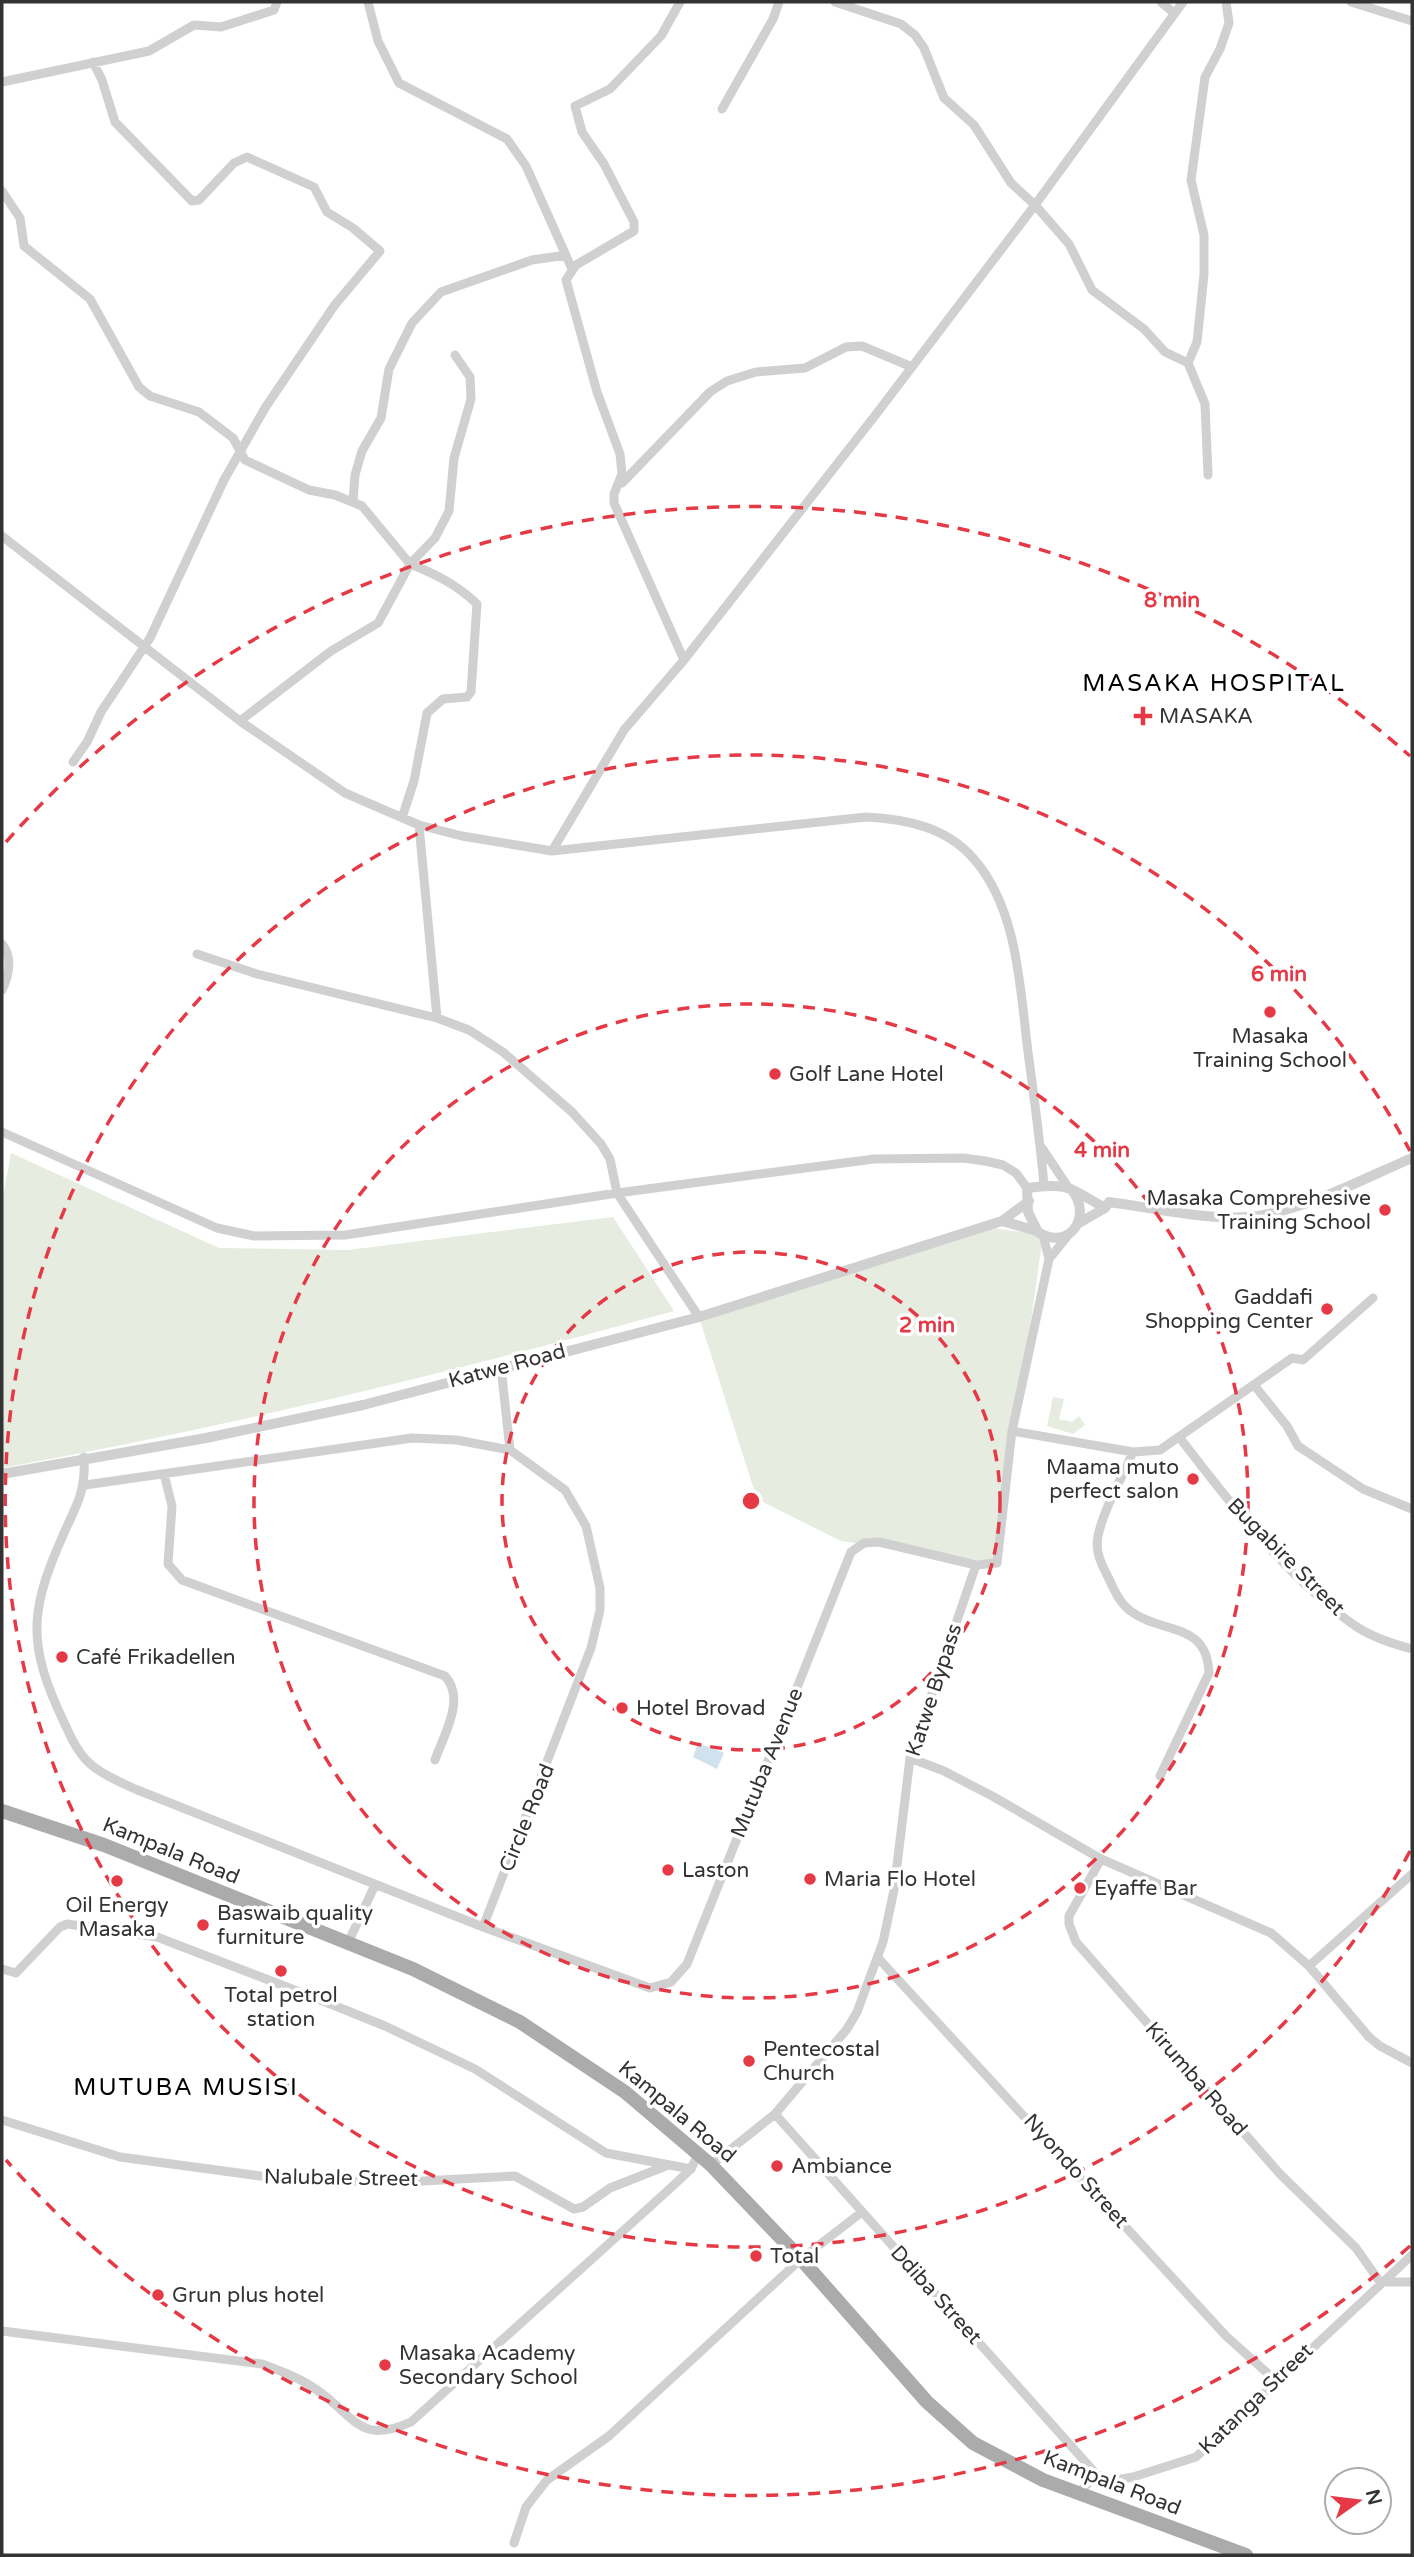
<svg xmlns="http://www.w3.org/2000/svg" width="1414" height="2557" font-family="'Varela Round',sans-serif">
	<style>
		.green { fill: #e6ecdf }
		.water { fill: #cfe2ee }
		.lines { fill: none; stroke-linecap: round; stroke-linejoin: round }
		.minor { stroke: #d0d0d0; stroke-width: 9 }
		.tertiary { stroke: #d0d0d0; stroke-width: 10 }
		.primary { stroke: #ababab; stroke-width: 14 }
		.ring { fill: none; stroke: #e63946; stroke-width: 3.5; stroke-dasharray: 12 9 }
		.poi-dot { fill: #e63946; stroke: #fff; stroke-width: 2.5 }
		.labels { text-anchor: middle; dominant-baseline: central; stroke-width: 7; stroke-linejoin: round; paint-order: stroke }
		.poi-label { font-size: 21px; fill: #333; stroke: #fff; text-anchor: start }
		.street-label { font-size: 21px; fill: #333; stroke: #fff }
		.quarter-label { font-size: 24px; letter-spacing: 2px; fill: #000; stroke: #fff }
		.centre { fill: #e63946; stroke: #fff; stroke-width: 3.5 }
		.ring-label { font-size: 21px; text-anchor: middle; font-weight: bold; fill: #e63946; stroke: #fff; stroke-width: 7; stroke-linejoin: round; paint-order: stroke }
	</style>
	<rect width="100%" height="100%" fill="#fff"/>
	<path class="green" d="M11 1153 219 1248 348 1250 613 1217 674 1311C452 1372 228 1427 2 1468V1202Z
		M985 1227 1043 1235 997 1563 841 1541 757 1499 699 1317Z
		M1053 1397 1064 1399 1059 1419 1072 1422 1079 1416 1085 1425 1073 1434 1047 1426Z"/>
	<path class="water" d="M698 1743 724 1753 717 1769 693 1757Z"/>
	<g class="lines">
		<path class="minor" d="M368 2 378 41 399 83 507 139 526 166 572 269
			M680 2 661 36 610 89 575 106 582 132 604 164 634 222V231L576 265 566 280 597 392 620 454 622 474 614 494V503L684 660
			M835 2 901 24 915 35 924 48 944 98 974 125 1011 183 1035 205 1069 244 1092 290 1144 329 1165 352 1188 363
			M1161 2 1174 13
			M1351 2 1412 21
			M2 82 149 51 194 25 221 27 274 10 277 2
			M722 109 773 19 779 2
			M2 191 20 218 24 246 90 299 139 387 150 396 199 412 233 438 245 460 309 490 335 495 362 506 410 564 378 623 331 651 240 721
			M1208 475 1205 404 1188 363 1197 342 1204 274V235L1191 180 1205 77 1220 49 1229 23 1226 2
			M622 483 710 392 727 381 756 372 805 368 846 347 862 346 912 367
			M353 501 355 475 362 451 381 418 389 369 412 323 441 292 532 260 566 255
			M2 536 240 721 345 793 419 825 462 836 552 851 866 817C906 819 946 827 973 858 1018 908 1020 989 1028 1052 1034 1096 1040 1141 1044 1185
			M73 762 87 742 101 712 150 638 224 480 265 408 334 306 380 251 353 228 327 212 314 187 247 157 234 163 199 200 192 201 115 122 102 80 93 62
			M402 818 414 781 427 713 443 699 467 697 471 692 477 604C457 585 436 574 410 564L435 538 449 511 454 458 471 399 470 377 455 355
			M419 825 437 1018
			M552 851 624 730 684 660 877 413 1035 205 1183 2
			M2 944C13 957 9 976 2 990
			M197 954 257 974 437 1018 469 1030 503 1052 572 1112 601 1144 610 1159 617 1193 699 1317
			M2 1132 217 1228 254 1236 345 1235 617 1193 874 1159 963 1158 985 1161 1003 1165 1016 1173 1027 1188
			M1042 1148 1068 1187
			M1043 1235 1049 1259
			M501 1367 510 1450
			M1254 1385 1287 1426 1298 1446 1363 1489 1412 1509
			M1012 1431 1133 1452 1160 1450 1292 1358 1303 1360 1373 1298
			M1180 1438C1228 1501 1292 1583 1357 1627 1374 1638 1393 1644 1412 1649
			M1133 1452C1122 1478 1104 1508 1098 1536 1095 1552 1101 1563 1108 1577 1114 1590 1120 1604 1132 1612 1161 1634 1207 1621 1209 1673L1160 1776
			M84 1457C86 1491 77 1504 64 1533 33 1603 26 1637 57 1707 81 1760 82 1765 135 1789L483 1927 591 1648 600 1610V1588L586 1526 565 1490 510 1450 457 1440 412 1438 85 1485
			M164 1474 172 1506 168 1564 182 1580 445 1676C466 1699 444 1734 435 1760
			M910 1758 944 1771 994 1797 1101 1859 1271 1933 1309 1966 1369 2037 1380 2046 1412 2063
			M1101 1859 1069 1916V1924L1076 1942 1280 2174 1356 2248 1380 2282H1412
			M483 1927 650 1988 671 1982 687 1964 851 1552 864 1543 879 1542 976 1565
			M347 1945 375 1885
			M879 1959 1226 2336 1275 2380
			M1309 1966 1412 1874
			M2 1969 16 1973 60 1927 67 1924 157 1937 323 2001 385 2026 475 2069 606 2153 691 2169
			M775 2114 1097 2475
			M2 2120 120 2157 290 2180 404 2182 515 2176 574 2209 583 2207 610 2188 666 2166
			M711 2165 775 2114 847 2029 857 2012 883 1942 894 1890 910 1758 976 1565 997 1563 1012 1431 1049 1259 1070 1233
			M2 2331 262 2364C281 2371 300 2378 317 2390 356 2417 359 2445 411 2422L664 2194 691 2169 698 2154
			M1077 2494 1097 2475 1115 2480 1133 2477 1196 2457 1412 2255
			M514 2543 526 2507 547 2480 609 2436 801 2259 862 2212"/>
		<path class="tertiary" d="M1071 1189C1094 1216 1069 1252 1038 1232L1028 1212 1027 1188C1069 1182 1069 1188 1105 1208
			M1002 1221 1037 1231
			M1079 1223 1105 1208 1109 1202C1154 1208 1214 1222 1258 1216 1311 1207 1363 1179 1412 1158
			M2 1474 206 1438 363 1405 699 1317 1002 1221 1029 1201"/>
		<path class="primary" d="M2 1811 104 1845 413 1969 520 2022 625 2092 711 2165 801 2259 927 2402 973 2443 1043 2480 1246 2555"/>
	</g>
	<g class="ring">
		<circle cx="751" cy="1501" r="249"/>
		<circle cx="751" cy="1501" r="497"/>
		<path d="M1410 1851A746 746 0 1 1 1410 1151"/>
		<path d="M1410 2246A995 995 0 0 1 6 2160M6 842A995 995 0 0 1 1410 756"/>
	</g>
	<g class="poi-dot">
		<path d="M1139.5 705.5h7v7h7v7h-7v7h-7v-7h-7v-7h7z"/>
		<circle cx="1270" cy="1012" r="7"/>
		<circle cx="775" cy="1074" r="7"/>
		<circle cx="1385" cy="1210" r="7"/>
		<circle cx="1327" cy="1309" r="7"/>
		<circle cx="1193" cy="1479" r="7"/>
		<circle cx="62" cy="1657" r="7"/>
		<circle cx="622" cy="1708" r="7"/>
		<circle cx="668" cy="1870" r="7"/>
		<circle cx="810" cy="1879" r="7"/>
		<circle cx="117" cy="1881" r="7"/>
		<circle cx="1080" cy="1888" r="7"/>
		<circle cx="203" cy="1925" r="7"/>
		<circle cx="281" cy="1971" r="7"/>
		<circle cx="749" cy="2061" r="7"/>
		<circle cx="777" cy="2166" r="7"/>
		<circle cx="756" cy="2256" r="7"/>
		<circle cx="158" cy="2295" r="7"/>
		<circle cx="385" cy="2365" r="7"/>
	</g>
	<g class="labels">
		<g class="poi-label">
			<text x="1159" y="716">MASAKA</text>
			<text x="1270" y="1036" text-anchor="middle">Masaka<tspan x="1270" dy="24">Training School</tspan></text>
			<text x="789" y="1074">Golf Lane Hotel</text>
			<text x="1371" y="1198" text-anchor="end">Masaka Comprehesive<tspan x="1371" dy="24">Training School</tspan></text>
			<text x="1313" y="1297" text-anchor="end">Gaddafi<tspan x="1313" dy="24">Shopping Center</tspan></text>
			<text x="1179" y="1467" text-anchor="end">Maama muto<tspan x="1179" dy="24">perfect salon</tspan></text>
			<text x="76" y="1657">Café Frikadellen</text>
			<text x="636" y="1708">Hotel Brovad</text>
			<text x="682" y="1870">Laston</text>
			<text x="824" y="1879">Maria Flo Hotel</text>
			<text x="1094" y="1888">Eyaffe Bar</text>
			<text x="117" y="1905" text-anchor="middle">Oil Energy<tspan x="117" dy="24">Masaka</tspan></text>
			<text x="217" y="1913">Baswaib quality<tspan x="217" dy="24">furniture</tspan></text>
			<text x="281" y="1995" text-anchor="middle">Total petrol<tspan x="281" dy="24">station</tspan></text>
			<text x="763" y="2049">Pentecostal<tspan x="763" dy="24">Church</tspan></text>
			<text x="791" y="2166">Ambiance</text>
			<text x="770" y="2256">Total</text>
			<text x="172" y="2295">Grun plus hotel</text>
			<text x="399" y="2353">Masaka Academy<tspan x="399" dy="24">Secondary School</tspan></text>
		</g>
		<g class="street-label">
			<text transform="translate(507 1366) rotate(-15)">Katwe Road</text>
			<text transform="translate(1286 1557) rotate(45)">Bugabire Street</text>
			<text transform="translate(934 1690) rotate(-72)">Katwe Bypass</text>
			<text transform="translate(767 1763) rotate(-68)">Mutuba Avenue</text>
			<text transform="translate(527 1818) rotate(-68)">Circle Road</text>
			<text transform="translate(171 1851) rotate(22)">Kampala Road</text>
			<text transform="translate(1196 2079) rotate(49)">Kirumba Road</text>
			<text transform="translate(677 2112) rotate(40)">Kampala Road</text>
			<text transform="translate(1076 2171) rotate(48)">Nyondo Street</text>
			<text transform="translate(341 2178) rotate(1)">Nalubale Street</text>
			<text transform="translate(936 2295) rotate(48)">Ddiba Street</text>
			<text transform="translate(1256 2399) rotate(-44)">Katanga Street</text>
			<text transform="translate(1112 2483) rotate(21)">Kampala Road</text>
		</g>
		<g class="quarter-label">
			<text x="1214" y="683">MASAKA HOSPITAL</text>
			<text x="186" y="2087">MUTUBA MUSISI</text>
		</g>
	</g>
	<circle cx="751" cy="1501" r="10" class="centre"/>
	<g class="ring-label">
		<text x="1172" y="607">8 min</text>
		<text x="1279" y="981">6 min</text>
		<text x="1102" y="1157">4 min</text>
		<text x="927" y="1332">2 min</text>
	</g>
	<rect width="1414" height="2557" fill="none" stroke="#333333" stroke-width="7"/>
	<g transform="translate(1358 2501) rotate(76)"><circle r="33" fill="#ffffff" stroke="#adadad" stroke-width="2"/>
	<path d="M0-5L12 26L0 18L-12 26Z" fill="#e63946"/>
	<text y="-10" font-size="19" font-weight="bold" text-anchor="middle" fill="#333333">N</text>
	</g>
</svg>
